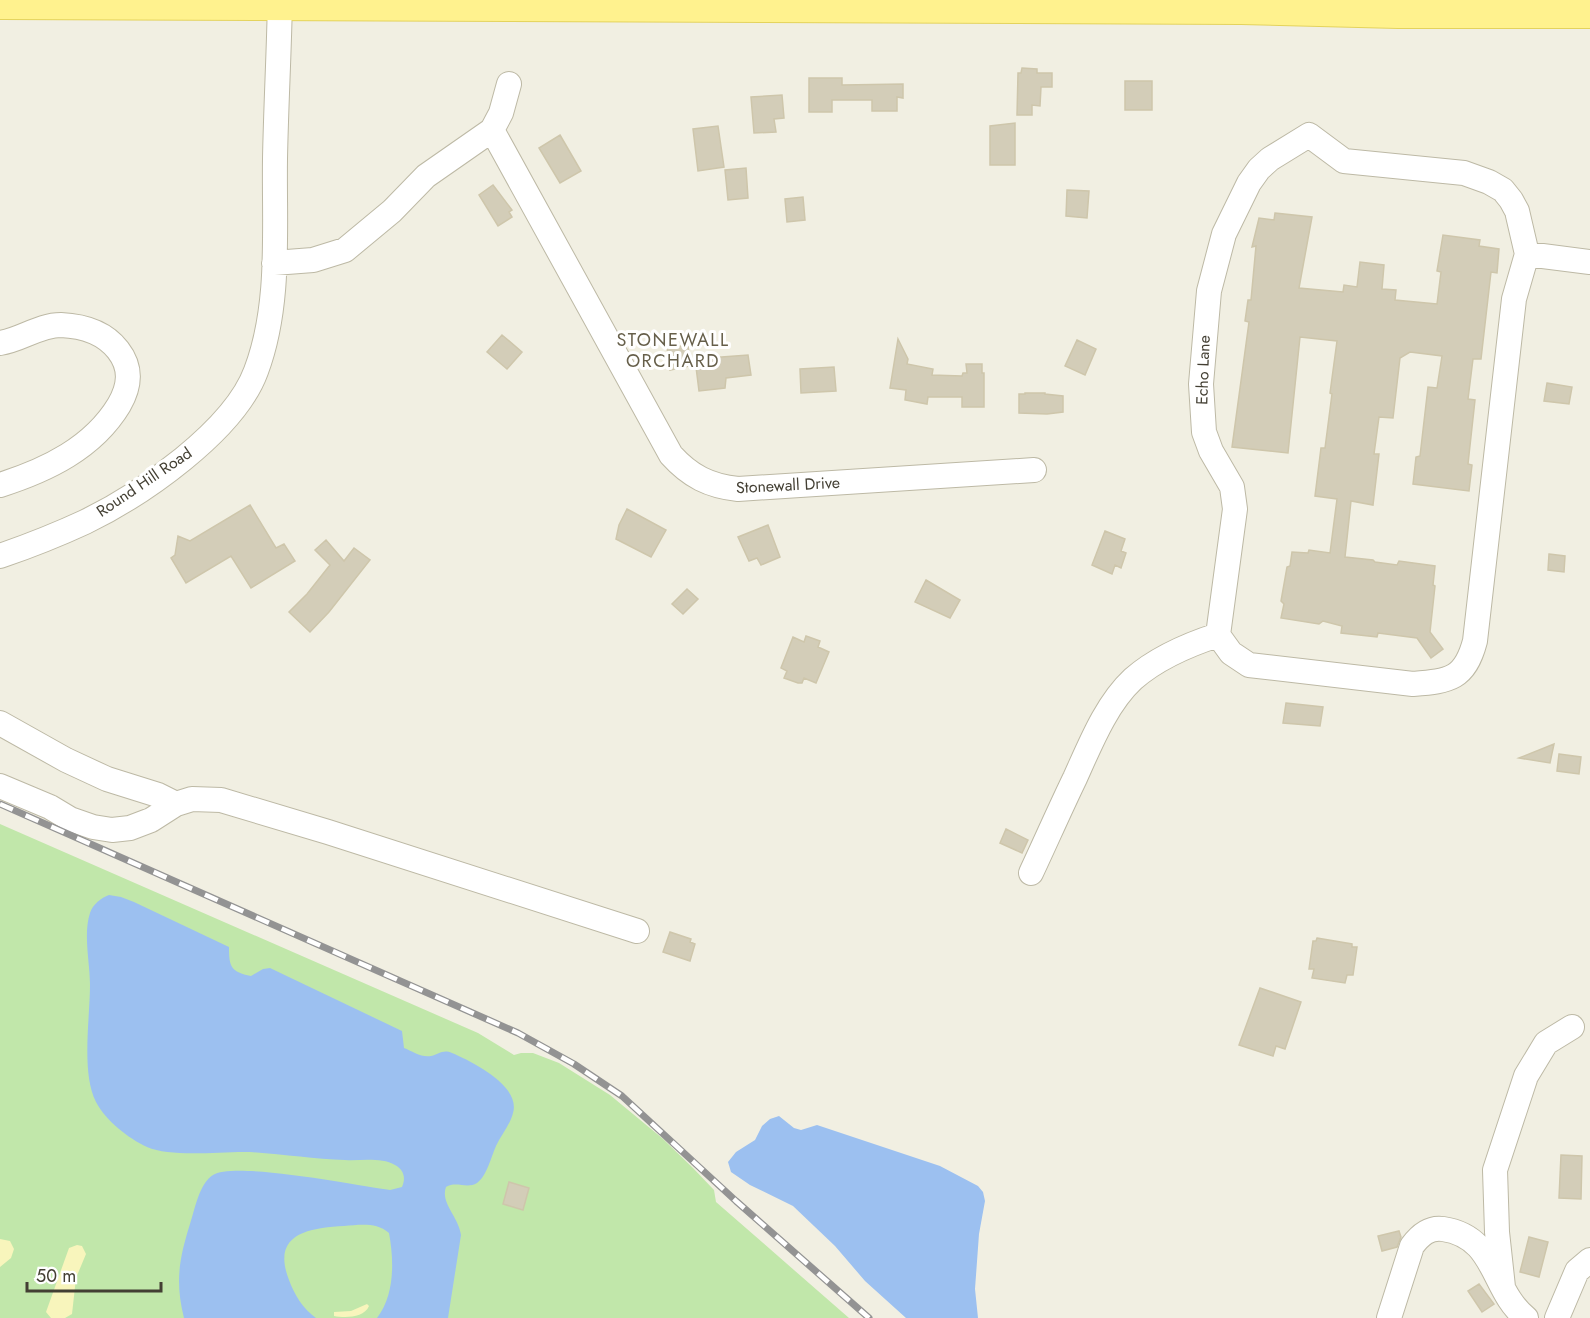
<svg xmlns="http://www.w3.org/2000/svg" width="1590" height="1318" font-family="Jost,sans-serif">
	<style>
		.green { fill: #c1e7aa }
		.sand { fill: #f8f5bc }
		.water { fill: #9cc0f0 }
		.building { fill: #d3cdb8; stroke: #cec6ab; stroke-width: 1.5 }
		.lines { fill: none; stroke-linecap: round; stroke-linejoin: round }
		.minor-casing { stroke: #bdb9a5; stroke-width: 26 }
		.major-casing { stroke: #e4d35d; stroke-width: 32 }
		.minor { stroke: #fff; stroke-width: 24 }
		.major { stroke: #fff28e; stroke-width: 30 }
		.rail-casing { stroke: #939393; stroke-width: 7 }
		.rail { stroke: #fff; stroke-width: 4.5; stroke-dasharray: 14; stroke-linecap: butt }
		.labels { text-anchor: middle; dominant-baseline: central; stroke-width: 6; stroke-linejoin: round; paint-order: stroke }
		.street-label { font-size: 16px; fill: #433f33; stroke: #fff }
		.neighbourhood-label { font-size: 18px; letter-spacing: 1.5px; fill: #665f4a; stroke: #fff }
	</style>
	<rect width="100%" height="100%" fill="#f1efe2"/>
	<path class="green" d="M0 824 478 1033 514 1055 521 1053H533L559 1063 610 1095 662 1138 693 1168 714 1190 716 1202 849 1318H0Z"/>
	<path class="sand" d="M0 1239 10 1241 14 1249 11 1258 0 1267Z
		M77 1245 82 1246 86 1254 76 1278 72 1314 65 1318H51L46 1312 69 1248Z
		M367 1304 369 1306C364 1318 345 1318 334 1316V1312L351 1311Z"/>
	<path class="water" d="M109 895 121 897 134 902 229 947C229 967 231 972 251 976L263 969 270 968 402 1031 404 1048C412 1051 422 1058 431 1056 439 1054 443 1049 452 1053 473 1062 521 1086 513 1113 510 1125 501 1135 496 1146 491 1157 487 1176 477 1183 467 1189 456 1181 446 1187 440 1203 459 1217 461 1235L448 1318H377C395 1295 394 1260 389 1233 376 1222 360 1225 344 1226 308 1228 271 1234 289 1280 294 1294 303 1309 316 1318H184C175 1282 179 1259 190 1224 195 1209 199 1184 213 1175 235 1161 359 1186 390 1190L402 1187C406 1178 404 1170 395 1165 381 1157 360 1161 345 1160 314 1159 282 1154 250 1152 222 1151 172 1158 147 1147 128 1138 106 1121 96 1102 81 1073 90 1018 90 985 90 962 83 935 90 913 93 904 101 898 109 895Z
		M779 1116 794 1128 801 1130 817 1125 940 1166 978 1186 983 1192 985 1201 979 1234 975 1289 978 1318H906L865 1281 835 1246 793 1206 750 1185 731 1172 728 1162 736 1152 755 1140 762 1126 770 1119Z"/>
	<path class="building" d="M1022 68 1037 69V73H1052V87H1041L1040 106 1032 105V115H1017L1018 73H1021Z
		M809 78H842V85L903 84V98L897 97V111H872V100H832V112H809Z
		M1125 81H1152V110H1125Z
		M782 95 784 118 774 119 776 132 754 133 751 97Z
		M1015 123V165H990V126Z
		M718 126 724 167 698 171 693 129Z
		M560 135 581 171 560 183 539 148Z
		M746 168 748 198 728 200 725 170Z
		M493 185 512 210 509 212 512 217 498 226 479 195Z
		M1067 190 1089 191 1087 218 1066 216Z
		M803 197 805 220 787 222 785 199Z
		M1275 213 1312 217 1299 288 1343 292 1344 285 1357 287 1360 262 1384 265 1382 289 1396 290 1395 300 1437 304 1441 272 1437 271 1443 235 1480 240 1479 246 1499 249 1497 273 1491 272 1481 359H1473L1468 399 1475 400 1468 464 1472 465 1469 491 1413 484 1416 457 1420 456 1428 387 1437 388 1442 356 1410 352 1400 358 1393 418 1379 417 1374 454H1379L1373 505 1351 501 1345 557 1373 560 1375 562 1397 565 1399 561 1435 566 1433 585 1435 586 1430 632 1443 649 1431 658 1417 638 1378 633 1377 637 1341 633 1342 626 1323 621 1319 624 1281 618 1284 604 1281 601 1287 567 1290 566 1292 552 1308 553 1309 550 1330 553 1337 499 1315 496 1321 448H1325L1332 394 1330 393 1337 341 1300 337 1288 453 1232 447 1249 322 1245 321 1248 300H1251L1256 246 1252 247 1259 218 1274 220Z
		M502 335 522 352 507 369 487 352Z
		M898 339 908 359 907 364 933 369 932 375 962 376 963 373H967L966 364H982V373H984V407H962V397H928L927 404 905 400 906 390 890 388Z
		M1077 340 1096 349 1085 375 1065 366Z
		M688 345 690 366 670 370 667 348Z
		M748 355 751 375 726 378 725 388 699 391 695 359Z
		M834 367 836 391 801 393 800 369Z
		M1547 383 1572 387 1569 404 1544 401Z
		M1025 393H1045V394L1063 396V412L1047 414 1019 413V394H1025Z
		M250 505 276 548 284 544 295 561 251 588 231 556 186 583 171 558 175 555 178 536 190 541Z
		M627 509 666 530 651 557 616 539 619 525Z
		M768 525 780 557 761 565 757 558 749 561 738 537Z
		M1105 531 1125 539 1121 551 1126 553 1121 568 1115 565 1112 574 1092 565Z
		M326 540 344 561 354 548 370 560 329 612 310 632 289 612 307 594 330 565 315 550Z
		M1549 554 1565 556 1564 572 1548 570Z
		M926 580 960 600 950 618 915 602Z
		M687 589 698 599 683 614 672 604Z
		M806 636 820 641 818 647 829 652 816 683 804 678 802 683H798L784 678 787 671 781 668 793 637 804 642Z
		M1286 703 1323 707 1320 726 1283 723Z
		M1554 744 1550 763 1519 758Z
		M1559 754 1581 757 1579 774 1557 771Z
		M1006 829 1028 840 1022 853 1000 843Z
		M670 932 691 939 690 942 695 944 690 961 663 952Z
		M1317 938 1352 944V947H1357L1353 975H1347L1345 983 1312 978 1314 969H1309L1313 941H1316Z
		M1260 988 1301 1002 1285 1049 1276 1046 1273 1056 1239 1045Z
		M1561 1155 1582 1156 1581 1199 1559 1198Z
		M509 1182 529 1188 523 1210 503 1204Z
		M1399 1231 1401 1237 1397 1247 1382 1251 1378 1236Z
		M1529 1237 1548 1242 1539 1277 1520 1272Z
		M1479 1284 1494 1304 1482 1312 1468 1291Z"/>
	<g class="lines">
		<defs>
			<path id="minor" d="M492 130 671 455C690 476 709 486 738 489L1034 470
				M1309 135 1344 161 1464 173 1489 182 1503 190 1511 200 1517 211 1527 254 1514 299 1475 641C1465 679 1450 681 1413 684L1249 665 1231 653 1218 635 1235 509 1232 487 1211 451 1204 432 1201 384 1209 291 1224 234 1249 183 1259 169 1270 159Z
				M1527 254 1590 262
				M274 263 313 260 345 250 392 211 426 176 492 130 501 113 509 84
				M0 343C21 340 39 325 61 325 83 326 104 332 118 350 132 368 130 386 119 405 93 448 47 470 0 485
				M0 556C29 546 57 535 85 522 141 495 234 431 256 371 281 305 274 229 275 159 276 106 279 53 280 0
				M0 723 66 760 107 779 158 795 176 804
				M0 786 50 807 70 819 93 827 112 830 130 828 151 820 176 804 192 799 221 800 328 832 637 931
				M1031 873C1046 841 1060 809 1075 778 1090 745 1106 704 1133 679 1157 658 1187 645 1218 635
				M1503 1287 1497 1232 1495 1170 1526 1076 1546 1043 1572 1027
				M1389 1318 1412 1246C1420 1235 1429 1227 1443 1229 1497 1237 1491 1290 1526 1318
				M1557 1318 1577 1271 1590 1260"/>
			<path id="major" d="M0 4 1241 9 1398 13H1590"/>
		</defs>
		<use href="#minor" class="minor-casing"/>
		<use href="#major" class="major-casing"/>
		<use href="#minor" class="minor"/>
		<use href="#major" class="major"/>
		<defs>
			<path id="rail" d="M0 804 518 1033 574 1064 622 1096 736 1201 869 1318"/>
		</defs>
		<use href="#rail" class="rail-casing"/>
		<use href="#rail" class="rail"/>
	</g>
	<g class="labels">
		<g class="street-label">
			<text transform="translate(1203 370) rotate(-88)">Echo Lane</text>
			<text transform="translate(144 482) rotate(-34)">Round Hill Road</text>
			<text transform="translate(788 485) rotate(-3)">Stonewall Drive</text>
		</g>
		<g class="neighbourhood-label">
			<text x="673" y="340">STONEWALL<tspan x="673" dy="21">ORCHARD</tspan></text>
		</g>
	</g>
	<path d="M27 1282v9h134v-9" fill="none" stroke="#433f33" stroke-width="3"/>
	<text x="36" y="1282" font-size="18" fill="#433f33" stroke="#ffffff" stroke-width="4.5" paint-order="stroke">50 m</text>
</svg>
